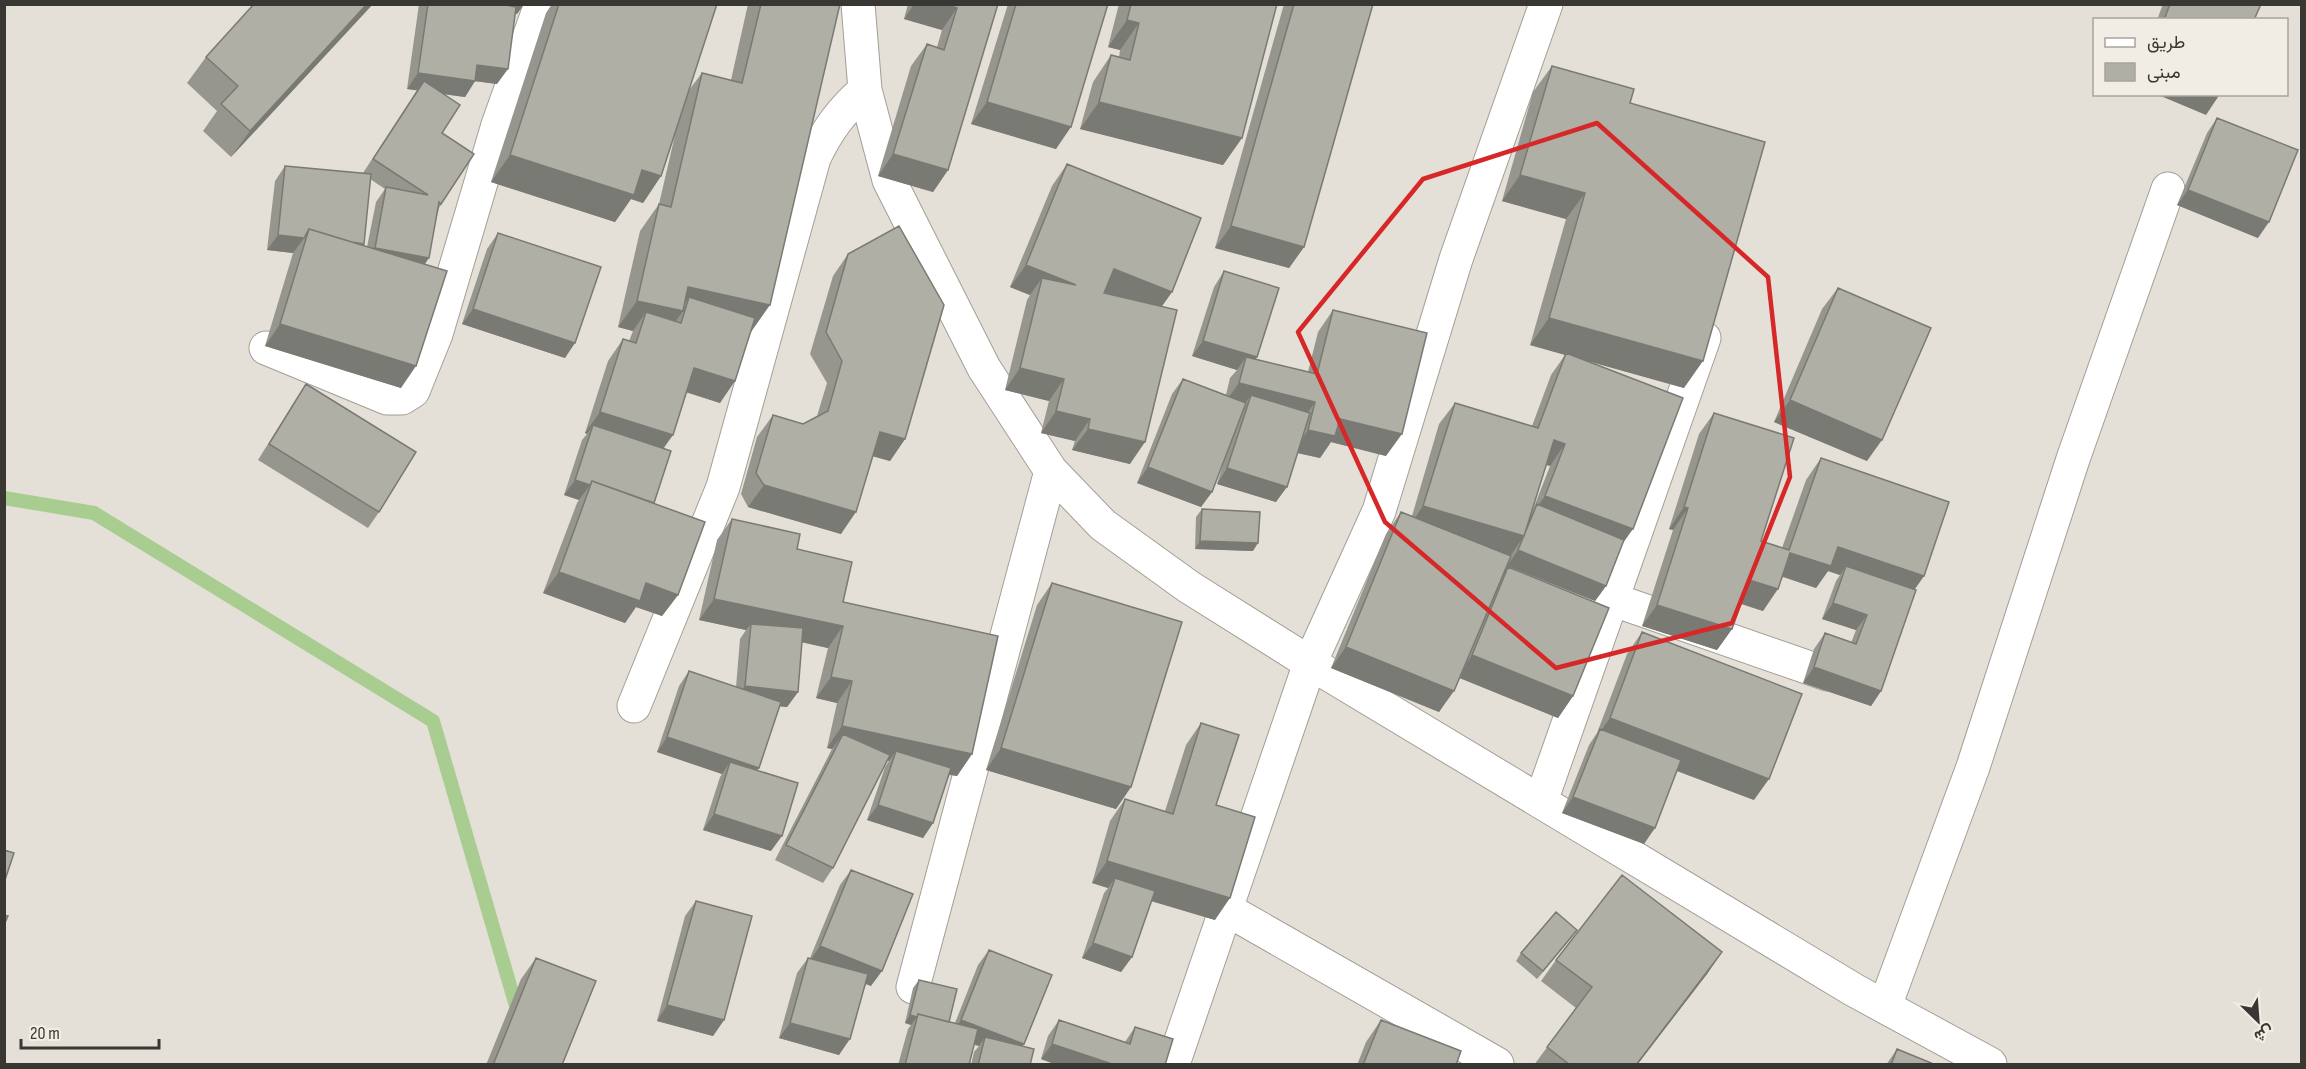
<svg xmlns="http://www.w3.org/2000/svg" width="2306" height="1069" font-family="'Sofia Sans Condensed',Vazirmatn,sans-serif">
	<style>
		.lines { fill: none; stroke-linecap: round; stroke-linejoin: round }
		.stream { stroke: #a9cd90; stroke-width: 14 }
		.minor-casing { stroke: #a39e96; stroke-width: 35 }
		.minor { stroke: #fff; stroke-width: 33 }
		.wall { fill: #96968f; fill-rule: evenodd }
		.shaded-wall { fill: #7a7a74 }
		.building { fill: #afafa6; stroke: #7a7a74; stroke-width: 1.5 }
		.marked { fill: none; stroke: #d62828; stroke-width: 4.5; stroke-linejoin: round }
	</style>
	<rect width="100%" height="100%" fill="#e5e0d7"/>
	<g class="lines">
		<path class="stream" d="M4 498 94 513 433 721 518 1013"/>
		<defs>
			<path id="minor" d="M858 4 865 90 889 180 984 368 1051 471 1103 525 1189 587 1310 663 1854 990 1990 1064
				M266 348 387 398H402L413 391 436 334 498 125 541 4
				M1591 592 1827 674
				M634 706 723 487 814 158C827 130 842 110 865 90
				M1541 801 1704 338
				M1226 909 1497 1064
				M913 987 1051 471
				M1885 1006 1973 767 2073 459 2168 189
				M1173 1064 1310 663 1379 511 1456 259 1546 4"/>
		</defs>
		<use href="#minor" class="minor-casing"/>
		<use href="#minor" class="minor"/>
	</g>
	<path class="wall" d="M373 4 231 157 203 131 217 111 187 83 206 57Z
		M419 4H524L517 14H515L497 84 475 81 465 97 443 94 442 133 474 154 439 208 425 264 401 388 265 346 293 253 267 250 275 181 285 166 363 173 417 90 407 89ZM370 179 385 189 376 202 367 247 363 245 364 244Z
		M552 4H717L689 90 702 73 731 80 748 4H840L751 332 720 403 687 392 664 448 654 503 678 595 662 616 636 607 625 623 543 593 577 503 579 500 564 495 582 440 587 434 585 433 608 361 623 339 629 341 633 331 618 327 640 231 659 204 675 135 661 176 643 203 631 199 615 222 491 182 546 13Z
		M908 4H998L948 170 933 192 878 176 911 66 927 44 937 47 942 30 904 19Z
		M1008 4H1108L1056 149 971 124Z
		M1119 4H1277L1242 138 1223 165 1080 129 1093 82 1111 55 1119 57 1120 50 1108 47Z
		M1284 4H1373L1304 247 1289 268 1215 248Z
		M2163 4H2261L2254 20H2157Z
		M1552 66 1630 103 1684 388 1585 360 1622 544 1606 586 1595 601 1507 566 1512 554 1503 573 1508 567 1573 696 1558 718 1460 678 1439 712 1331 668 1386 534 1401 512 1412 516 1439 424 1455 403 1532 426 1551 375 1565 355 1530 345 1566 219 1502 201 1533 92ZM1546 465 1550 466 1532 512Z
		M2217 118 2258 238 2177 205 2207 133Z
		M1067 164 1172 292 1162 306 1130 464 1072 450 1075 441 1041 433 1049 401 1005 390 1027 300 1030 295 1010 287 1052 186Z
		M498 233 565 358 462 324 487 249Z
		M848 254 905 439 890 461 873 456 841 534 748 507 741 494 757 437 773 415 803 424 817 416 827 383 810 354 833 276Z
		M1224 271 1256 359 1308 372 1318 332 1333 310 1386 456 1331 442 1320 458 1298 453 1276 502 1217 484 1225 458 1212 492 1201 507 1137 483 1172 394 1183 379 1226 395 1230 378 1237 370 1192 356 1214 287Z
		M1838 288 1867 461 1774 422 1822 309Z
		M306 384 379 512 368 528 258 460 296 399Z
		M1714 413 1761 541 1782 548 1806 480 1821 458 1924 576 1915 589 1881 691 1871 706 1803 683 1814 649 1825 633 1851 643 1856 630 1822 619 1836 581 1840 575 1828 571 1816 588 1783 577 1763 611 1741 604 1732 629 1717 650 1642 626 1673 530 1669 529 1699 434Z
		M1202 509 1253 551 1195 549 1196 517Z
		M732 519 797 549 843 602 972 754 957 776 949 775 933 823 923 838 867 820 885 767 889 761H887L833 868 823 883 775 860 832 749 827 748 837 703 816 698 828 648 802 642 798 692 787 707 780 706 757 770 771 851 703 830 720 777 722 774 657 752 679 686 689 671 736 687 740 639 746 630 699 620 717 540Z
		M1052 583 1131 787 1116 809 986 770 1037 605Z
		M1642 632 1754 800 1677 771 1644 844 1562 813 1589 745 1597 733 1627 654Z
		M1201 723 1216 805 1215 920 1151 901 1132 957 1121 972 1082 958 1104 893 1108 888 1092 883 1110 821 1125 799 1165 811 1186 745Z
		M851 870 871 986 866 984 839 1055 779 1038 797 973 808 958H810L840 885Z
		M696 901 724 1020 713 1036 657 1021 685 916Z
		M1577 930 1537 979 1516 961 1521 953Z
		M989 950 1024 1044 1022 1046 1030 1065H971L974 1052 979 1046 974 1045 969 1065H898L908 1029 911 1025 905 1023 913 988 919 980 949 1022 955 1023 978 965Z
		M1722 952 1707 974 1637 1065H1534L1576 1008 1541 981 1556 960Z
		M536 958 562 1065H486L521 979Z
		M1059 1020 1125 1042 1135 1027 1165 1065H1057L1041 1059 1048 1036Z
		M1381 1020 1456 1065H1357L1366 1042Z
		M1897 1049 1936 1065H1886Z"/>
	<path class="shaded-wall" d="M367 4H373L231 157 250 131Z
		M480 4H524L517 14Z
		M914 4H945L957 8 942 30 904 19Z
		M1127 20 1139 23 1120 50 1108 47Z
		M477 65 508 69 497 84 466 80Z
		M418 73 475 81 465 97 407 89Z
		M2156 94H2220L2206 115Z
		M987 102 1071 127 1056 149 971 124Z
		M1099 102 1242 138 1223 165 1080 129Z
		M893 154 948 170 933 192 878 176Z
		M510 155 642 170 661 176 643 203 631 199 615 222 491 182Z
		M1520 175 1585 193 1566 219 1502 201Z
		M2188 190 2269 222 2258 238 2177 205Z
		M1231 226 1304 247 1289 268 1215 248Z
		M278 235 304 238 293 253 267 250Z
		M375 248 429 258 418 274 364 263Z
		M1026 265 1076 285 1042 278 1030 295 1010 287Z
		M1114 269 1172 292 1157 313 1099 290Z
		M688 287 770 305 751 332 689 297 680 311H683L664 338 646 312 633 331 618 327 637 301Z
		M473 309 575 343 565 358 462 324Z
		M1549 318 1703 361 1684 388 1530 345Z
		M280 324 416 366 401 388 265 346Z
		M1203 341 1257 357 1246 373V357L1237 370 1192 356Z
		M694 368 735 381 720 403 679 390Z
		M1020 368 1064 379 1049 401 1005 390Z
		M1239 383 1315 402 1300 424 1251 395 1241 409 1224 404Z
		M1790 400 1882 440 1867 461 1774 422Z
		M1056 411 1090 419 1075 441 1041 433Z
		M600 412 673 435 658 456 593 425 587 434 585 433Z
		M1340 419 1402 434 1386 456 1331 442 1320 458 1293 452 1308 430Z
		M1088 429 1145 442 1130 464 1072 450Z
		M880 432 905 439 890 461 864 454Z
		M1554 440 1565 444 1550 466 1539 462Z
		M1148 467 1212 492 1201 507 1137 483Z
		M1227 468 1287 487 1276 502 1217 484Z
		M575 480 590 485 579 500 564 495Z
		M764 485 856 512 841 534 748 507Z
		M1545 496 1633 529 1618 550 1534 511Z
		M1423 506 1524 536 1509 558 1408 528Z
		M1684 507 1688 508 1673 530 1669 529Z
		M1200 541 1258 543 1253 551 1195 549Z
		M1838 547 1924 576 1908 598 1846 566 1840 575 1828 571 1816 588 1775 574 1790 553Z
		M1518 550 1606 586 1595 601 1507 566Z
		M559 572 646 583 678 595 662 616 636 607 625 623 543 593Z
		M1749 580 1778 589 1763 611 1733 601Z
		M714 599 843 626 828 648 750 631 751 624 746 630 699 620Z
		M1833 603 1867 615 1856 630 1822 619Z
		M1657 605 1732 629 1717 650 1642 626Z
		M1346 647 1454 691 1439 712 1331 668Z
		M1472 655 1573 696 1558 718 1457 677Z
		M1814 667 1881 691 1871 706 1803 683Z
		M831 677 852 681 837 703 816 698Z
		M745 686 798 692 787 707 734 702Z
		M1610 718 1769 779 1754 800 1595 740 1597 736Z
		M842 726 972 754 957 776 892 762 896 751 889 761 834 750 843 734 832 749 827 748Z
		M667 737 759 768 748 783 730 762 722 774 657 752Z
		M1001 748 1131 787 1116 809 986 770Z
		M1573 797 1655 828 1644 844 1562 813Z
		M878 805 933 823 923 838 867 820Z
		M714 814 782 836 771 851 703 830Z
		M1107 861 1230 898 1215 920 1111 889 1115 878 1108 888 1092 883Z
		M1577 930 1571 938 1537 979 1543 971Z
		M1093 943 1132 957 1121 972 1082 958Z
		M820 946 882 971 871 986 809 962Z
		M1722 952 1707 974 1637 1065H1636Z
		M667 1005 724 1020 713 1036 657 1021Z
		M910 1015 917 1017 911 1025 905 1023Z
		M961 1020 1024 1044 1013 1060 985 1037 979 1046 950 1035Z
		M790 1023 850 1039 839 1055 779 1038Z
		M1052 1044 1115 1065H1057L1041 1059Z"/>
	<path class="building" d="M254 4H367L250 131 221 104 238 86 206 57Z
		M428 4H501L516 7 508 69 477 65 475 81 418 73Z
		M559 4H717L661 176 642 170 634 195 510 155Z
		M761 4H840L770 305 688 287 683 311 637 301 659 204 671 207 702 73 742 83Z
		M945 4H998L948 170 893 154 927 44 944 50 957 8Z
		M1016 4H1108L1071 127 987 102Z
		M1131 4H1277L1242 138 1099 102 1111 55 1130 60 1139 23 1127 20Z
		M1294 4H1373L1304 247 1231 226Z
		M2170 4H2261L2254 20H2164Z
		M1552 66 1634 89 1630 103 1765 142 1703 361 1549 318 1585 193 1520 175Z
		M424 81 460 105 442 133 474 154 441 204 439 202 429 258 375 248 386 187 428 195 373 159Z
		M2217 118 2298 150 2269 222 2188 190Z
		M1067 164 1201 218 1172 292 1114 269 1104 293 1177 310 1145 442 1088 429 1090 419 1056 411 1064 379 1020 368 1042 278 1076 285 1026 265Z
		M285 166 371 174 364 244 352 242 309 229 304 238 278 235Z
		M899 226 944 305 905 439 880 432 856 512 764 485 756 473 773 415 803 424 828 411 842 361 826 332 848 254Z
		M309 229 447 271 416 366 280 324Z
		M498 233 601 267 575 343 473 309Z
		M1224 271 1279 288 1257 357 1203 341Z
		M1838 288 1931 328 1882 440 1790 400Z
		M689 297 755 318 735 381 694 368 673 435 600 412 623 339 636 343 646 312 681 323Z
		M1333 310 1427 333 1402 434 1340 419 1335 436 1308 430 1315 402 1239 383 1246 357 1317 374Z
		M1566 353 1683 398 1633 529 1545 496 1565 444 1554 440 1524 536 1423 506 1455 403 1538 428Z
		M1183 379 1246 403 1212 492 1148 467Z
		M306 384 416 452 379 512 269 444Z
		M1251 395 1310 413 1287 487 1227 468Z
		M1714 413 1794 438 1761 541 1789 550 1821 458 1949 502 1924 576 1838 547 1831 566 1790 553 1778 589 1749 580 1732 629 1657 605 1688 508 1684 507Z
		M593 425 671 451 654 503 592 481 590 485 575 480Z
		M592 481 705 522 678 595 646 583 640 601 559 572Z
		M1537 504 1624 540 1606 586 1518 550Z
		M1202 509 1260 512 1258 543 1200 541Z
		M1401 512 1511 556 1454 691 1346 647Z
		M732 519 800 534 797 549 852 562 843 602 998 636 972 754 842 726 852 681 831 677 843 626 714 599Z
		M1846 566 1916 590 1881 691 1814 667 1825 633 1856 644 1867 615 1833 603Z
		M1508 567 1609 608 1573 696 1472 655Z
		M1052 583 1182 622 1131 787 1001 748Z
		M751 624 803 628 798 692 745 686Z
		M1642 632 1802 694 1769 779 1610 718Z
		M689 671 781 702 759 768 667 737Z
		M1201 723 1239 735 1216 805 1255 817 1230 898 1107 861 1125 799 1173 814Z
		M1600 729 1681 760 1655 828 1573 797Z
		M843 734 890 755 833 868 786 845Z
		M896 751 951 768 933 823 878 805Z
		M730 762 798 783 782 836 714 814Z
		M4 850 14 853 4 883Z
		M851 870 913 894 882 971 820 946Z
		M1622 875 1722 952 1636 1065H1570L1547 1047 1592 987 1556 960Z
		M1115 878 1155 891 1132 957 1093 943Z
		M696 901 752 916 724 1020 667 1005Z
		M1556 912 1577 930 1543 971 1521 953Z
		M4 915 8 916 4 925Z
		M989 950 1052 975 1024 1044 961 1020Z
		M536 958 596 981 562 1065H493Z
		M808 958 868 974 850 1039 790 1023Z
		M919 980 957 989 949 1022 918 1014 917 1017 910 1015Z
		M918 1014 978 1029 969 1065H905Z
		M1059 1020 1130 1044 1135 1027 1173 1039 1165 1065H1115L1052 1044Z
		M1381 1020 1461 1051 1456 1065H1363Z
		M985 1037 1034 1049 1030 1065H978Z
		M1897 1049 1936 1065H1891Z"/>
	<path class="marked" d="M1597 123 1768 277 1790 477 1732 623 1556 668 1385 522 1298 332 1423 179Z"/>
	<rect width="2306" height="1069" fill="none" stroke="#393733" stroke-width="12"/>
	<rect x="2093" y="18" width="195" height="78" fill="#f2ede4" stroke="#a8a49d" stroke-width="1.5"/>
	<rect x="2105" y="38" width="30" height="9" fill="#ffffff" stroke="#a8a49d" stroke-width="1.5"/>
	<text x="2147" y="48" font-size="18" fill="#393733">طريق</text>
	<rect x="2105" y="63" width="30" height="18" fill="#afafa6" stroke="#a8a49d" stroke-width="1.5"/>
	<text x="2147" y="78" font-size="18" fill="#393733">مبنى</text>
	<g transform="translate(2258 1021) rotate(155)" stroke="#f2ede4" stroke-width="4.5" paint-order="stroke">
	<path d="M0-4.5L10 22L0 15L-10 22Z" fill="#393733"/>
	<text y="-9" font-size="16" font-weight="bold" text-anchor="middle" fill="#393733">ش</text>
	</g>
	<path d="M21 1039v9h138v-9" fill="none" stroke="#393733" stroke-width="3"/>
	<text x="30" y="1039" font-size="18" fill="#393733" stroke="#f2ede4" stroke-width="4.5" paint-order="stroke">20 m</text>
</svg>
